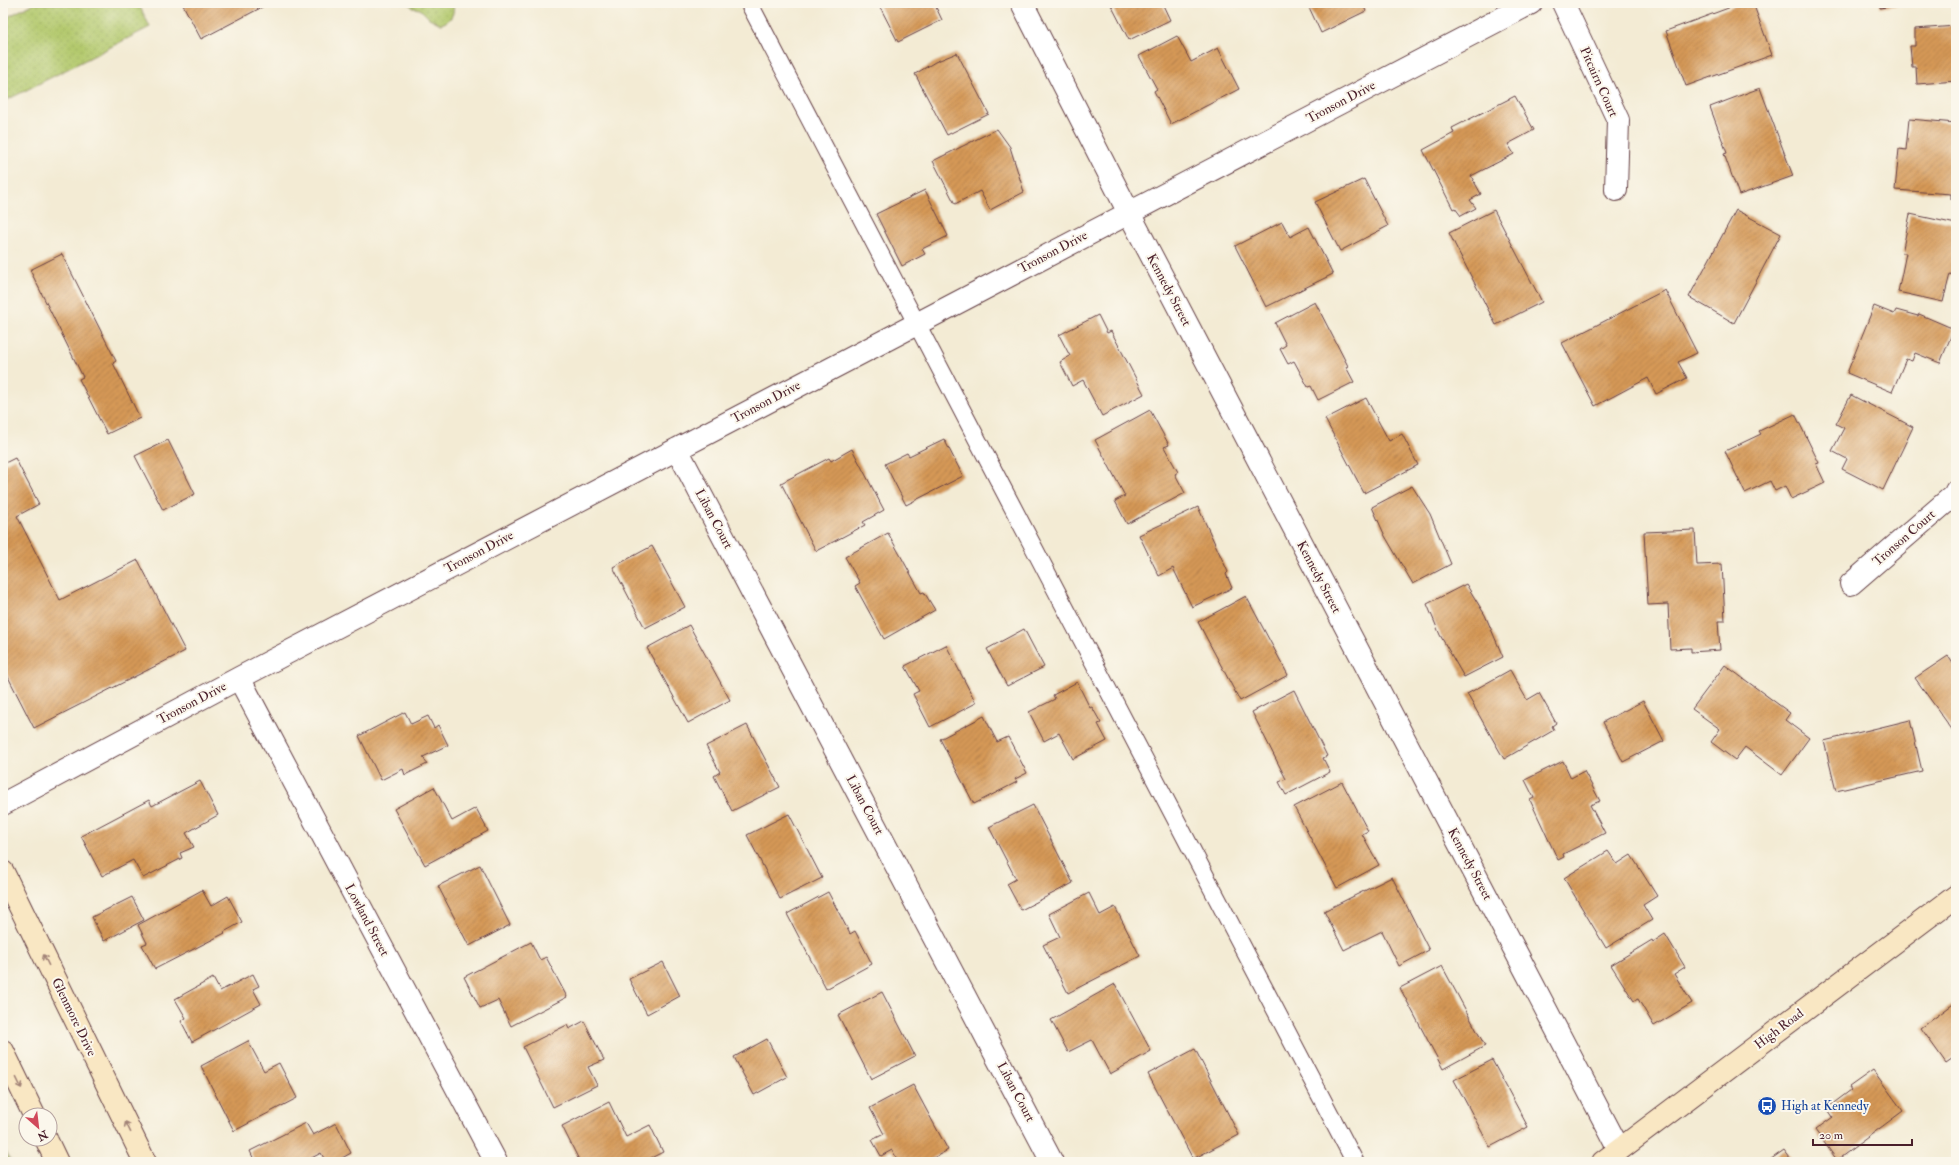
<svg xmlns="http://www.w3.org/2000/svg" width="1959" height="1165" font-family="'IM FELL Double Pica',serif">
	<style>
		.grass { fill: url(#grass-tufts); stroke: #7e744c }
		.park { fill: url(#park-dots); stroke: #7e744c }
		.building { fill: url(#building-hatch) }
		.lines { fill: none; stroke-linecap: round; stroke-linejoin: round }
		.service-casing { stroke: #633e44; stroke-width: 19 }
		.minor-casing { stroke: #633e44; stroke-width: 24 }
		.secondary-casing { stroke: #633e44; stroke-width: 24 }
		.service { stroke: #fff; stroke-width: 17 }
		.minor { stroke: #fff; stroke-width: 22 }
		.secondary { stroke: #f9e7c3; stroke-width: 22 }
		.oneway { stroke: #a28377 }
		.labels { text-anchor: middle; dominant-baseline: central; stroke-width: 4; stroke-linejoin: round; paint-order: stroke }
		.street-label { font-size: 13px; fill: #4a1f2b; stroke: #fbf7ec }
		.transit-label { font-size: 13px; fill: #164399; stroke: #fbf7ec; text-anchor: start }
	</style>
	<defs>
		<pattern id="grass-tufts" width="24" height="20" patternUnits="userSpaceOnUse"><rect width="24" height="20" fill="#b3c96d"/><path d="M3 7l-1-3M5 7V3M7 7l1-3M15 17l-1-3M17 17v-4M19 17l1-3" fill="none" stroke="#9bac5f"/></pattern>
		<pattern id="park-dots" width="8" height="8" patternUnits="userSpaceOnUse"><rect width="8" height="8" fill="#b3c96d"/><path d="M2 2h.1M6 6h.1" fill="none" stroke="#9bac5f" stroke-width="1.8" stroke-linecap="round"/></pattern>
		<pattern id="building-hatch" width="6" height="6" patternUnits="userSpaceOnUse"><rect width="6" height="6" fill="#d59957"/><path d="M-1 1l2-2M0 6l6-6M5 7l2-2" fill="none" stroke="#af7c48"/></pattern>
	</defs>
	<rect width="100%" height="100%" fill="#fbf7ec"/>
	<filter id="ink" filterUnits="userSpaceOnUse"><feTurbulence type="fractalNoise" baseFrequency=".025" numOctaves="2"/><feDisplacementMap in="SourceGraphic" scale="8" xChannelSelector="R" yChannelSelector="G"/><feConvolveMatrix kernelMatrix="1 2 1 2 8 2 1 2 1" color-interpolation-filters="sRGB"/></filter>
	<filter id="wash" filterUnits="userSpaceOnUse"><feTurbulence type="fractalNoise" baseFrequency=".012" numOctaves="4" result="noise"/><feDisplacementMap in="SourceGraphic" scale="16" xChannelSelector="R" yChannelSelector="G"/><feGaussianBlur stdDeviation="0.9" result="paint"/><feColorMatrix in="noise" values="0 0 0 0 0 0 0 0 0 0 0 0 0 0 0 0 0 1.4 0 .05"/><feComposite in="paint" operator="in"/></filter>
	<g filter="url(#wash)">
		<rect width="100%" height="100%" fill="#f3ebd4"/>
		<path class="grass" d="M3 1146 11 1162H3Z"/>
		<path class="park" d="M35 3H138L150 27 3 102V19Z
			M408 3H453C455 14 451 21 441 24L429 18 420 9 413 8Z"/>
		<g id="blocks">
			<path class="building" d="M182 3H270L201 39Z
				M878 3H934L942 20 898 42Z
				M1110 3H1162L1170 20 1129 40Z
				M1312 3H1362L1366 11 1321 33 1308 5Z
				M1742 3H1753L1772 55 1686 86 1666 31Z
				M1880 3H1904V4L1880 8Z
				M1956 26V81L1917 84 1916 67H1912L1910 46H1915V29Z
				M1177 36 1191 62 1218 48 1239 89 1171 124 1154 91 1157 89 1139 56Z
				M957 53 989 114 947 135 915 74 935 62Z
				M1760 88 1793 176 1739 195 1724 154 1727 153 1710 107Z
				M1515 96 1534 130 1508 144 1514 154 1471 176 1481 194 1470 200 1476 208 1461 216 1455 208 1453 209 1423 150 1454 133 1452 128Z
				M1909 119 1956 123V199H1951V194L1895 190 1899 149 1906 150Z
				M997 129 1010 147 1024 192 990 210 980 191 955 204 933 161Z
				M1364 179 1388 226 1340 251 1315 202Z
				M925 190 948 236 922 249 925 254 902 266 876 214Z
				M1494 210 1542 302 1496 325 1449 233Z
				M1736 210 1781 234 1734 323 1689 297Z
				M1910 214 1956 224V276L1950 274 1943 302 1898 292 1906 253H1902Z
				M1282 222 1290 237 1309 227 1333 274 1266 307 1235 246Z
				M62 254 116 361 113 363 140 418 107 434 79 379 83 377 30 270Z
				M1665 290 1697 353 1678 362 1687 378 1656 394 1648 378 1595 406 1562 343Z
				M1315 302 1348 366 1346 367 1354 382 1318 400 1311 386 1308 387 1294 361 1288 364 1280 349 1286 345 1275 323Z
				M1874 306 1894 314 1896 310 1918 316 1919 314 1954 329 1940 363 1915 353 1912 361 1906 359 1892 392 1847 373Z
				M1098 315 1107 333 1111 331 1144 394 1102 416 1083 380 1072 386 1060 362 1070 356 1059 335Z
				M1851 395 1913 427 1883 490 1842 469 1847 459 1832 451 1844 428 1836 424Z
				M1366 398 1389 441 1402 434 1418 465 1364 493 1325 419Z
				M1150 410 1169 445 1164 447 1178 472 1175 474 1185 493 1127 524 1115 501 1125 496 1095 440Z
				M1795 414 1819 463 1816 464 1825 483 1791 499 1785 486 1775 491 1770 481 1745 493 1725 451 1761 434 1759 431Z
				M944 439 963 476 906 505 885 464 907 453 909 456Z
				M168 440 195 494 163 510 135 456Z
				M852 449 884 510 863 522 865 525 816 551 781 483 829 458 831 461Z
				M15 458 39 504 17 516 60 600 138 560 185 651 34 728 3 667V464Z
				M1412 486 1430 514 1451 564 1413 584 1385 536 1372 507Z
				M1198 507 1228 572 1226 574 1232 588 1192 607 1173 568 1159 576 1139 535Z
				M1695 530 1697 565 1722 564 1725 621H1718L1720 650 1691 652V648L1670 649 1668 604 1648 605 1644 532Z
				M888 533 921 593 924 592 935 610 884 639 855 586 860 583 845 557Z
				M652 546 685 607 645 628 613 567Z
				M1466 584 1485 615 1503 657 1464 677 1440 635 1427 604Z
				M1246 596 1288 675 1240 701 1198 622Z
				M689 625 730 700 688 723 647 648Z
				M1024 629 1044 667 1007 686 987 649Z
				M946 645 976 703 930 727 913 694 919 691 905 666Z
				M1948 656 1956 668V735L1915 678Z
				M1725 665 1790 713 1785 720 1809 738 1782 775 1745 747 1735 760 1711 742 1720 729 1692 709Z
				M1510 670 1527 700 1539 693 1556 723 1552 726 1554 730 1504 759 1467 694Z
				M1077 682 1090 708 1092 707 1101 723 1098 724 1107 741 1073 759 1059 733 1044 741 1029 712 1055 699 1053 695Z
				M1294 690 1327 756 1323 758 1330 772 1286 795 1279 782 1286 779 1252 712Z
				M1643 701 1664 741 1623 762 1603 722Z
				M405 712 411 724 428 716 434 728 438 725 448 745 423 757 427 764 405 775 403 769 381 780 359 736Z
				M984 716 997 742 1008 737 1027 773 1015 779 1017 782 974 804 940 739Z
				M1910 720 1922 771 1836 791 1824 741Z
				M747 725 780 787 732 811 714 776 720 772 706 746Z
				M1563 761 1571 778 1584 771 1600 801 1590 805 1605 833 1563 854 1564 857 1558 860 1530 800 1534 798 1525 780Z
				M200 781 218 815 186 833 194 847 180 853 182 858 143 878 133 860 102 876 81 836 149 800 152 806Z
				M1342 782 1368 831 1362 834 1379 865 1337 888 1294 807Z
				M434 787 452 821 476 808 488 831 425 865 394 809Z
				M1033 805 1073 883 1021 910 1007 884 1016 879 989 827Z
				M789 814 822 878 780 899 747 835Z
				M1608 851 1617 864 1631 855 1657 896 1643 905 1652 920 1606 948 1564 878Z
				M480 865 510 925 469 946 438 886Z
				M1392 877 1429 950 1399 966 1382 931 1344 950 1324 911Z
				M202 890 211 906 228 896 242 922 224 932 225 933 155 969 142 945 147 943 138 925Z
				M828 892 850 934 855 931 872 964 826 989 787 914Z
				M1089 893 1100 915 1115 907 1140 956 1068 993 1043 945 1060 937 1049 914Z
				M132 897 144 920 104 941 92 917Z
				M1665 934 1685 967 1674 974 1692 1003 1654 1026 1638 999 1634 1001 1611 965 1652 940 1653 942Z
				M531 942 540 960 546 957 567 997 511 1026 498 1000 480 1008 464 977Z
				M663 962 680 996 647 1014 629 979Z
				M1442 966 1485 1046 1443 1069 1400 988Z
				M253 974 259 986 253 989 261 1004 192 1042 181 1021 186 1018 175 999 213 978 220 991Z
				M1115 984 1151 1051 1110 1074 1092 1040 1068 1052 1051 1020Z
				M882 992 915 1056 871 1079 838 1015Z
				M1956 1002V1056L1946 1063 1921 1028Z
				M584 1021 604 1060 588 1067 597 1085 553 1107 523 1047 567 1025 569 1029Z
				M767 1039 787 1077 754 1095 734 1057Z
				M248 1041 264 1071 279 1063 297 1098 234 1131 201 1066Z
				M1195 1049 1239 1135 1193 1159 1148 1074Z
				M1492 1060 1528 1127 1490 1147 1454 1080Z
				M1873 1070 1903 1111 1837 1160 1815 1130 1833 1117 1827 1108 1851 1090 1849 1087Z
				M913 1085 948 1150 926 1162H899L892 1150 881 1156 872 1140 884 1134 870 1108Z
				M609 1102 626 1137 650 1125 663 1152 643 1162H580L562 1126Z
				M306 1123 313 1135 336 1123 351 1153 335 1162H326L321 1153 304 1162H255L250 1151Z
				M1784 1150 1793 1162H1767Z"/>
		</g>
	</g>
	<g filter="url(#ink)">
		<use href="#blocks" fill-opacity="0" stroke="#633e44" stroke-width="1"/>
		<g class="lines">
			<defs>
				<path id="service" d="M749 3 1355 1162"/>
				<path id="minor" d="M1022 3 1129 213 1619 1149
					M1563 3 1618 120 1616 190
					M677 449 1052 1162
					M1851 584 1954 495 1956 491
					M239 678 496 1162
					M3 804 239 678 1531 3"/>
				<path id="secondary" d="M3 872 145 1162
					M3 1051 34 1115
					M46 1139 57 1162
					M1603 1162 1956 896"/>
			</defs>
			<use href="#service" class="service-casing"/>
			<use href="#minor" class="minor-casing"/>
			<use href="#secondary" class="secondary-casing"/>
			<use href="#service" class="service"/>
			<use href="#minor" class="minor"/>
			<use href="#secondary" class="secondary"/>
		</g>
		<defs><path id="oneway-shaft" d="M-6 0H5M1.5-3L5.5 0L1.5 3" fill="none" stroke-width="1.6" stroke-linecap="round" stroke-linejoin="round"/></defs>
		<g class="oneway">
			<use href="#oneway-shaft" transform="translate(46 960) rotate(-116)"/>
			<use href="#oneway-shaft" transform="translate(19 1083) rotate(64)"/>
			<use href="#oneway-shaft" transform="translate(128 1127) rotate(-116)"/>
		</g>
	</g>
	<defs>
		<symbol id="bus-disc" viewBox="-11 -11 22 22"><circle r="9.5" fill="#1a4fb4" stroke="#fbf7ec"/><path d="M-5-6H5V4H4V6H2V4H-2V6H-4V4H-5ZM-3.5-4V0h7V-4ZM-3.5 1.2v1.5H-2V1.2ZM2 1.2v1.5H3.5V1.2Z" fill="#fff"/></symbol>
	</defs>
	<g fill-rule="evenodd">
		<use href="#bus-disc" x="1756" y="1095" width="22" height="22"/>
	</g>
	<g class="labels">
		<g class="street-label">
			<text transform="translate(1599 82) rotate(66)">Pitcairn Court</text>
			<text transform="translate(1341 102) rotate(-28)">Tronson Drive</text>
			<text transform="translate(1053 252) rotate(-28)">Tronson Drive</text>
			<text transform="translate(1169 290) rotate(62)">Kennedy Street</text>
			<text transform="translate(766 402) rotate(-28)">Tronson Drive</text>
			<text transform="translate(714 519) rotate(62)">Liban Court</text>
			<text transform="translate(1904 538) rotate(-41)">Tronson Court</text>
			<text transform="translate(479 552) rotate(-28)">Tronson Drive</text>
			<text transform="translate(1319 577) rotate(62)">Kennedy Street</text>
			<text transform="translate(192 703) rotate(-28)">Tronson Drive</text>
			<text transform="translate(865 805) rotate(62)">Liban Court</text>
			<text transform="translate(1470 864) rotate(62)">Kennedy Street</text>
			<text transform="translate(367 920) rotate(62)">Lowland Street</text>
			<text transform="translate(74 1017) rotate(64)">Glenmore Drive</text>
			<text transform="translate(1779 1029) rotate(-37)">High Road</text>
			<text transform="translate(1016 1092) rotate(62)">Liban Court</text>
		</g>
		<g class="transit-label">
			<text x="1781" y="1106">High at Kennedy</text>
		</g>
	</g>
	<rect width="1959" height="1165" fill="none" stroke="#fbf7ec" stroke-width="16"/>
	<g transform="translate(38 1127) rotate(152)"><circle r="19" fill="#fbf7ec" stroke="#b4a19f"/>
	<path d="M0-3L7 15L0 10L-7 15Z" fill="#d1495b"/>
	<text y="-6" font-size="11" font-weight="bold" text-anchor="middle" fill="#4a1f2b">N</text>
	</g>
	<path d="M1813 1139v6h99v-6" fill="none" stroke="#4a1f2b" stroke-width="2"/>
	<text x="1819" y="1139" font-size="12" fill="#4a1f2b" stroke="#fbf7ec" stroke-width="3" paint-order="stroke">20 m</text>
</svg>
